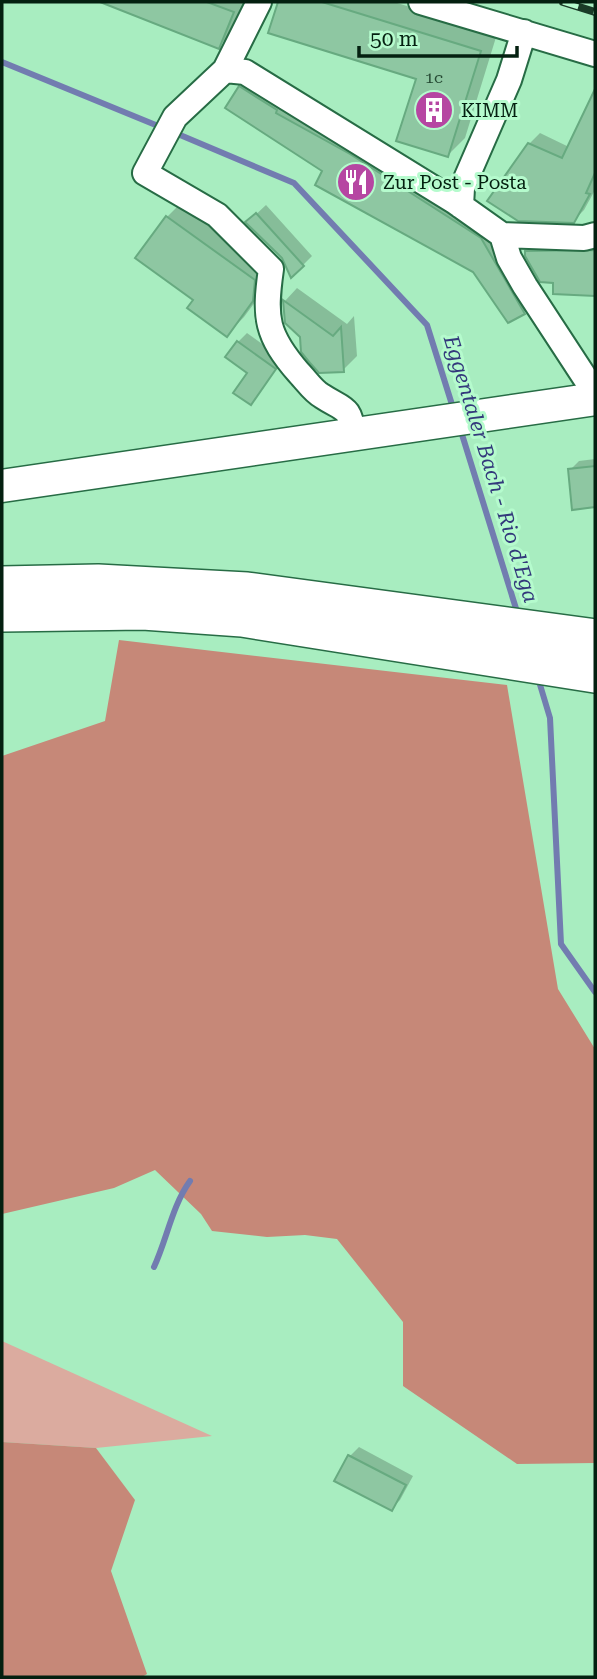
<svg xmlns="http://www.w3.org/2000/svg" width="597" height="1679" font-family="'Roboto Serif',serif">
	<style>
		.green { fill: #dbab9f }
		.forest { fill: #c68878 }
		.shadow { fill: #0003 }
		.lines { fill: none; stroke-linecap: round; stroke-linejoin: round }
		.stream { stroke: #727cb0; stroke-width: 6 }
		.building { fill: #8ec7a2; stroke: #67aa80; stroke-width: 2 }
		.minor-casing { stroke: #276c45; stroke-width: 28 }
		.major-casing { stroke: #276c45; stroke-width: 35 }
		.highway-casing { stroke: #276c45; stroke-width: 40 }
		.minor { stroke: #fff; stroke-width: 24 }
		.major { stroke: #fff; stroke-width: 32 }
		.highway { stroke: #fff; stroke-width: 37 }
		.rail-casing { stroke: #1a3b27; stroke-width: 8 }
		.rail { stroke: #b5fbcd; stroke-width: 5; stroke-dasharray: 16; stroke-linecap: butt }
		.labels { text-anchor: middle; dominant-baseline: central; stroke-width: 6; stroke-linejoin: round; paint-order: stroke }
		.number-label { font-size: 16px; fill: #264a34 }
		.poi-label { font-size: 19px; fill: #042010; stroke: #b5fbcd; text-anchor: start }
		.water-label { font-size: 21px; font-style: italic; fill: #33397b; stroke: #b5fbcd }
	</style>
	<rect width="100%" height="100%" fill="#a8edc0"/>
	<path class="green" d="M2 1341 212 1436 96 1448 2 1442Z"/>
	<path class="forest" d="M119 640 507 685 558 989 595 1049V1463L517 1464 403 1386V1322L337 1239 305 1235 267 1237 212 1231 201 1214 155 1170 114 1188 2 1214V756L105 721Z
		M2 1442 96 1448 135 1500 111 1571 147 1674 142 1677H2Z"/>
	<path class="shadow" d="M111 2H245L232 33 219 46 110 5Z
		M279 2H394L497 34 465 138 448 155 418 78 270 32Z
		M254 73 495 224 538 298 524 312 508 321 474 270 325 171 240 87Z
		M595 94V190L584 210 573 221 529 144 540 133 569 147Z
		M184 200 270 282 244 317 227 334 196 300 167 217Z
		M266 205 312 256 303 265 283 257 248 222Z
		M543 235 595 237V294L555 292 554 281 527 251Z
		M297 288 347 324 354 316 357 356 343 370 287 322 285 301Z
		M247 333 284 360 250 403V373L238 342Z
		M595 459V505L574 508 570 470 579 461Z
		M359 1447 413 1476 400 1500 391 1509 350 1456Z"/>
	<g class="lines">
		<path class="stream" d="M2 62 163 128
			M173 132 294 183 427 325 454 411
			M460 428 518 615
			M538 678 550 718 561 944 595 992
			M154 1267C167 1239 172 1206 190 1181"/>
	</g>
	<path class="building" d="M100 2H207L234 12 219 49Z
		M278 2H322L481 51 448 157 396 141 416 79 268 33Z
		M239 86 277 110 276 113 350 154 481 238 525 314 508 323 473 272 315 185 322 171 225 108Z
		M595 89V173L586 193 590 194 574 223 518 221 487 201 528 143 562 158Z
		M256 213 304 266 291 278 282 258 245 222Z
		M166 216 255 280 253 301 227 337 187 308 193 300 135 258Z
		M595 250V296L553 294V283L540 282 525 256V251Z
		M283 300 333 336 341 327 344 372 319 373 310 363 301 352 300 337 285 323Z
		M237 341 276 369 251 405 233 393 247 373 225 357Z
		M595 466V507L572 510 568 469Z
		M348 1455 406 1485 392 1511 334 1481Z"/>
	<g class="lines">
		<defs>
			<path id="minor" d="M259 2 225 70 175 117 145 173 217 215 271 269C264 318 266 335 299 373 306 380 313 391 322 396 343 410 350 405 353 434
				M421 2 595 54
				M225 70 245 72 454 201 502 235 509 258 525 286 595 393
				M461 206 462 188 509 80 524 32
				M502 235 584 238 595 235"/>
			<path id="major" d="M2 486 595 399"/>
			<path id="highway" d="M2 585 98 583 247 591 595 638
				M2 613 143 611 242 618 595 674"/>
		</defs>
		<use href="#minor" class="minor-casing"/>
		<use href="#major" class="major-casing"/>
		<use href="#highway" class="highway-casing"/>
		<use href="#minor" class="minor"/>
		<use href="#major" class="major"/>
		<use href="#highway" class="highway"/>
		<defs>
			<path id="rail" d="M563 2 595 12"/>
		</defs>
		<use href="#rail" class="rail-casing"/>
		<use href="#rail" class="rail"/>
	</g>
	<defs>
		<symbol id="building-disc" viewBox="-11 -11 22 22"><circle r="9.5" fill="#b646a2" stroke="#b5fbcd"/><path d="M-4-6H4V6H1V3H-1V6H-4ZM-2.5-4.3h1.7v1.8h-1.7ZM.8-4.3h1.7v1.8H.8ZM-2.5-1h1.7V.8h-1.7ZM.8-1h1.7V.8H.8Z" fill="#fff"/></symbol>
		<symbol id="restaurant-disc" viewBox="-11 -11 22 22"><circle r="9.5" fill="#b646a2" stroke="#b5fbcd"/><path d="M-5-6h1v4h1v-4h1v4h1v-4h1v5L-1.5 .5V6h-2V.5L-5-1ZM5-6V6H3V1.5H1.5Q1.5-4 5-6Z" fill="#fff"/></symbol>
	</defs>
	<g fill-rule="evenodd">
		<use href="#building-disc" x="412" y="88" width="44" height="44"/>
		<use href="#restaurant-disc" x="334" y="160" width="44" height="44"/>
	</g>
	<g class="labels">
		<g class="number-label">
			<text x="434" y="77">1c</text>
		</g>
		<g class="poi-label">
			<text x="461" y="110">KIMM</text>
			<text x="383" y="182">Zur Post - Posta</text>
		</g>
		<g class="water-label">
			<text transform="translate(491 469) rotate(73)">Eggentaler Bach - Rio d'Ega</text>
		</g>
	</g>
	<rect width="597" height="1679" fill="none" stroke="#042010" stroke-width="7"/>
	<path d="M359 46v10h158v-10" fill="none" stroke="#042010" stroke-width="3.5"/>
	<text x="370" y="46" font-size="21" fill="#042010" stroke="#b5fbcd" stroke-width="5" paint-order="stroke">50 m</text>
</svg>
